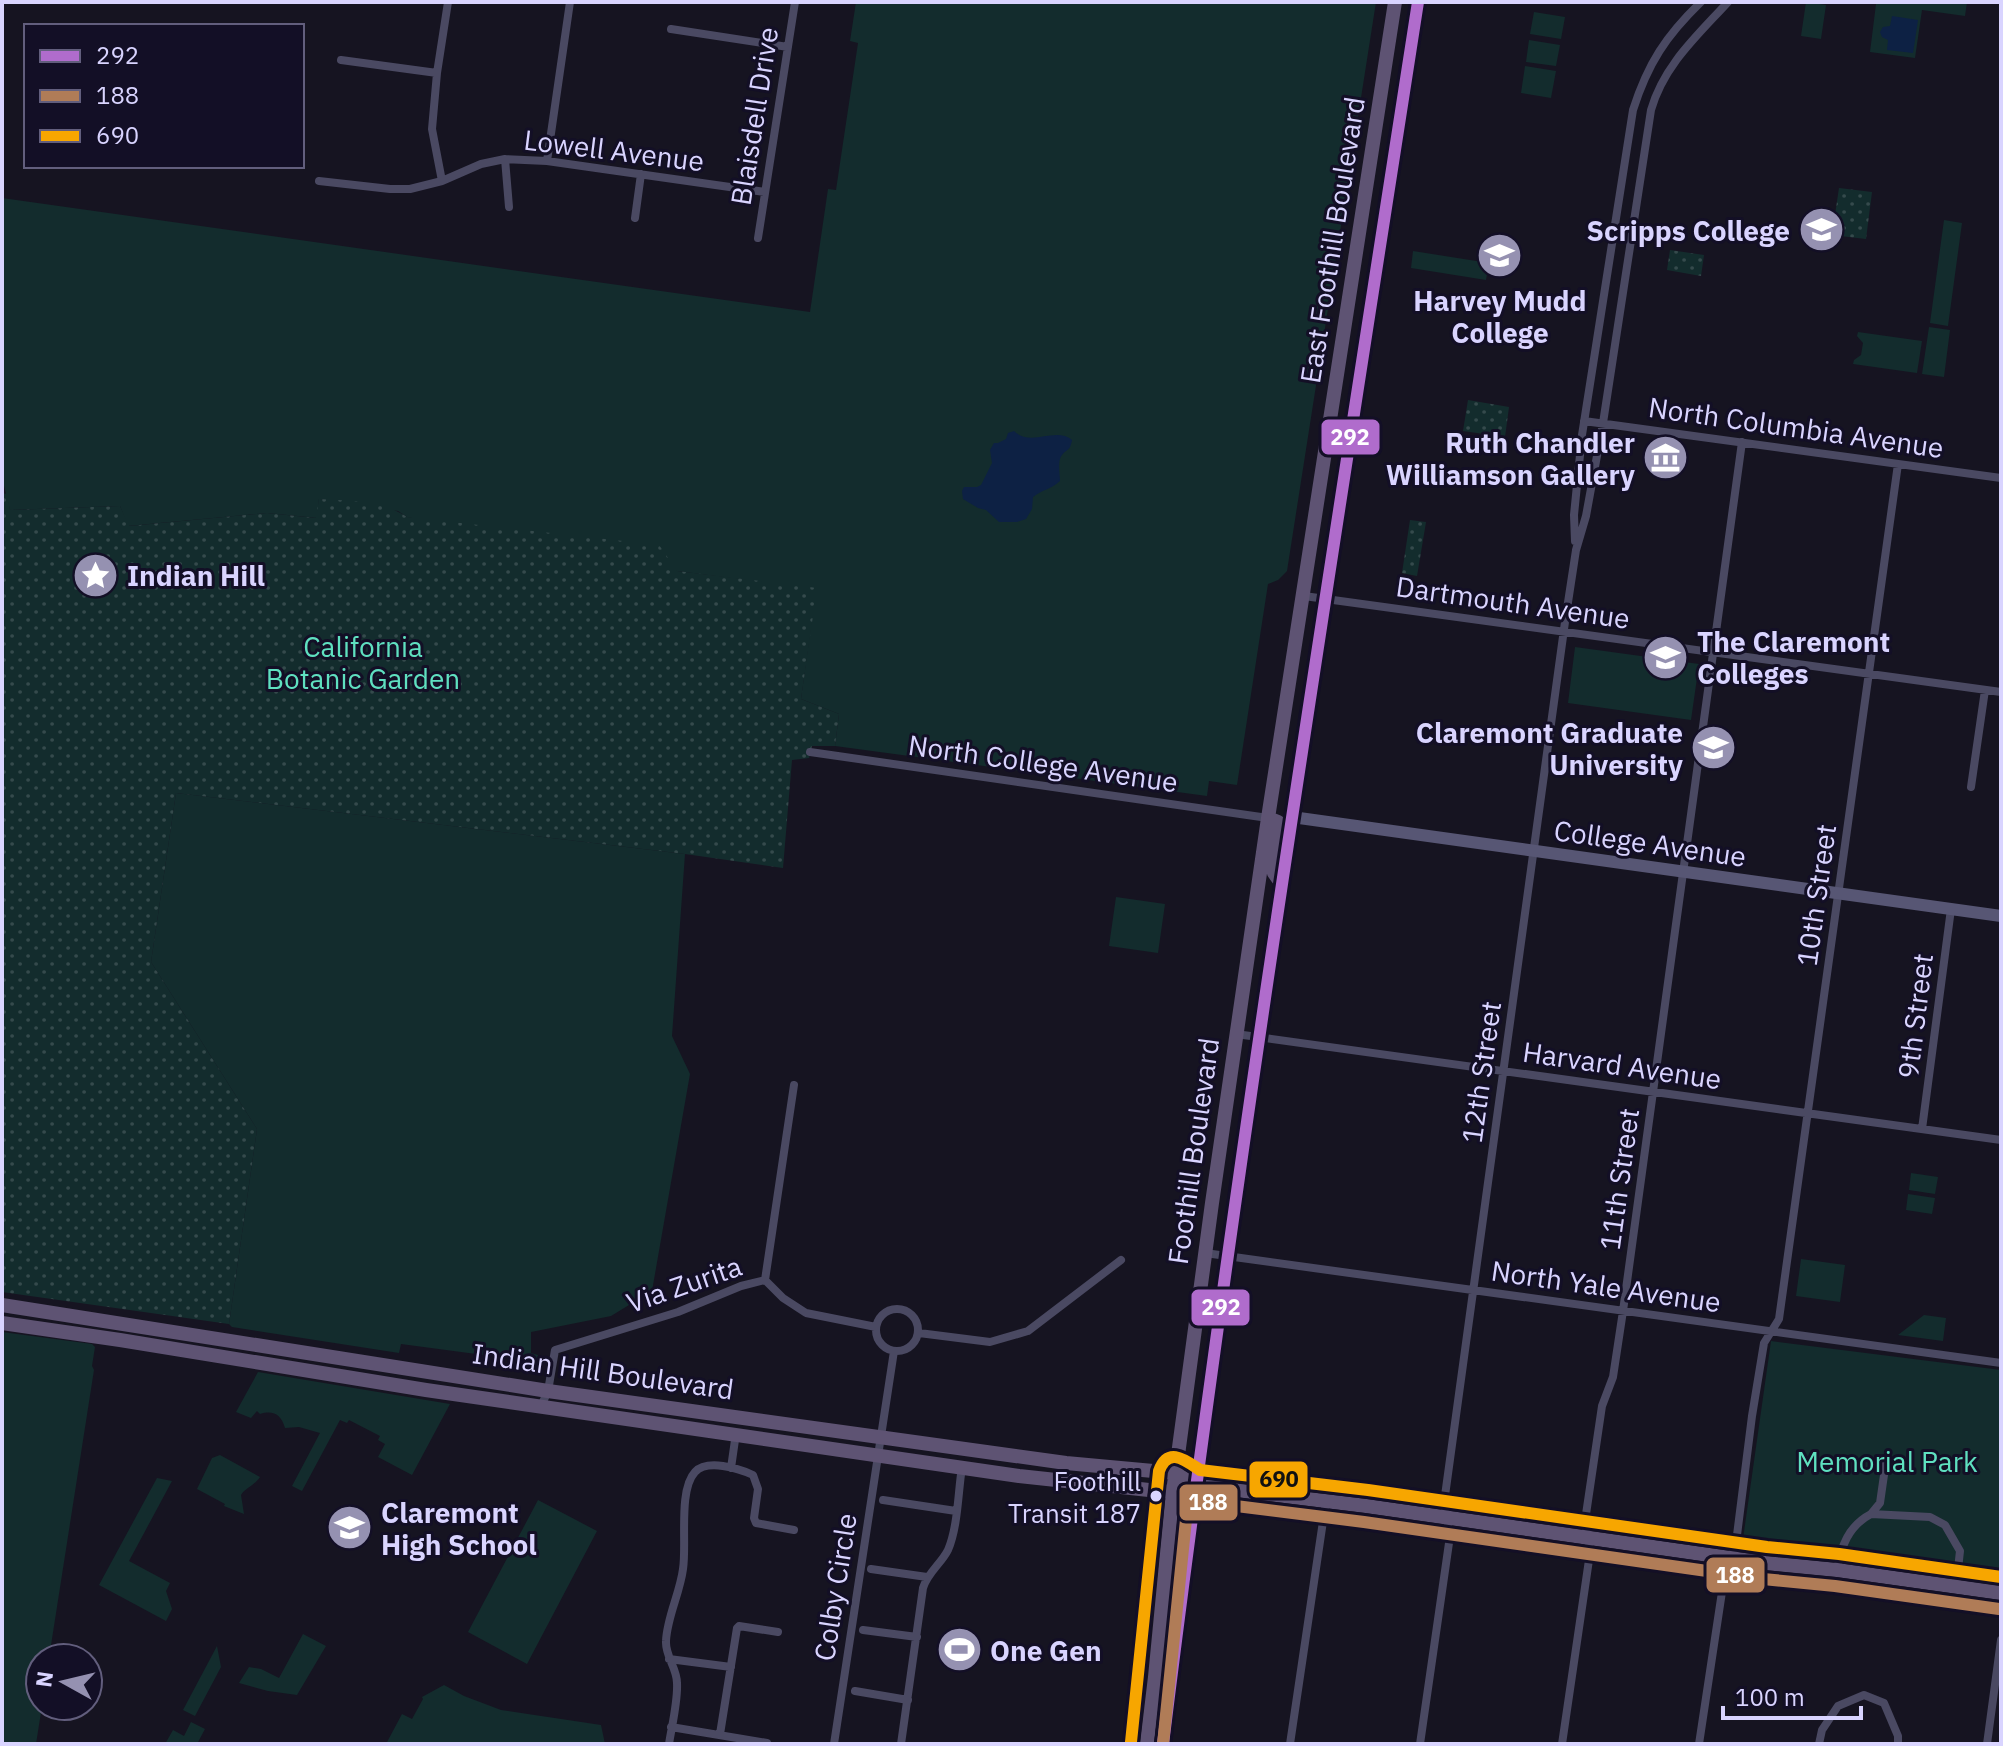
<svg xmlns="http://www.w3.org/2000/svg" width="2003" height="1746" font-family="'IBM Plex Sans',sans-serif">
	<style>
		.green { fill: #132c2d }
		.garden { fill: url(#garden-dots) }
		.water { fill: #0d2144 }
		.lines { fill: none; stroke-linecap: round; stroke-linejoin: round }
		.street { stroke: #4a4962; stroke-width: 8 }
		.secondary { stroke: #575674; stroke-width: 12 }
		.primary { stroke: #5e5373; stroke-width: 14 }
		.bus-1-casing { stroke: #130f26; stroke-width: 18 }
		.bus-2-casing { stroke: #130f26; stroke-width: 18 }
		.bus-3-casing { stroke: #130f26; stroke-width: 18 }
		.bus-1 { stroke: #b06ccc; stroke-width: 12 }
		.bus-2 { stroke: #b07c57; stroke-width: 12 }
		.bus-3 { stroke: #f7a600; stroke-width: 12 }
		.bus-dot { fill: #d9d4ff; stroke: #130f26; stroke-width: 3 }
		.labels { text-anchor: middle; dominant-baseline: central; stroke-width: 6; stroke-linejoin: round; paint-order: stroke }
		.bus-label { font-size: 26px; fill: #d9d4ff; stroke: #130f26; text-anchor: end }
		.street-label { font-size: 28px; fill: #d9d4ff; stroke: #130f26 }
		.poi-label { font-size: 28px; font-weight: bold; fill: #d9d4ff; stroke: #130f26; text-anchor: start }
		.park-label { font-size: 28px; fill: #5fe0c0; stroke: #130f26 }
		.line-badge { stroke: #130f26; stroke-width: 3 }
		.badge-label { font-size: 22px; text-anchor: middle; font-weight: bold; fill: #fff }
		.pale-badge-label { font-size: 22px; text-anchor: middle; font-weight: bold; fill: #111 }
	</style>
	<defs>
		<pattern id="garden-dots" width="8" height="8" patternUnits="userSpaceOnUse" patternTransform="scale(2)"><rect width="8" height="8" fill="#132c2d"/><path d="M2 2h.1M6 6h.1" fill="none" stroke="#354a4c" stroke-width="1.8" stroke-linecap="round"/></pattern>
	</defs>
	<rect width="100%" height="100%" fill="#161421"/>
	<path class="green" d="M856 2H1376L1287 571 1278 580 1268 584 1237 785 1209 781 1207 796 835 746 839 714 801 699 816 589 677 571 407 517 398 511 319 499 317 518 267 513 128 526 120 506 10 510 2 478V198L810 312 828 189 836 190 858 43 850 41Z
		M1806 2 1826 5 1821 39 1801 36Z
		M1863 2H1967L1965 16 1922 10 1915 58 1870 52 1876 4Z
		M1534 12 1565 17 1561 39 1530 34Z
		M1529 40 1560 45 1556 66 1526 62Z
		M1525 66 1556 71 1551 98 1521 93Z
		M1944 220 1962 223 1948 326 1930 323Z
		M1413 251 1489 263 1486 280 1411 268Z
		M1929 327 1950 330 1944 377 1922 374Z
		M1858 332 1922 341 1917 373 1853 364 1854 360 1861 355 1863 343 1857 336Z
		M1575 647 1699 664 1691 720 1568 703Z
		M176 793 685 854 672 1036 690 1074 652 1291 611 1316 531 1332V1353L538 1355 537 1362 401 1344 399 1353 232 1327 229 1324 257 1129 151 962Z
		M1116 897 1165 904 1158 953 1109 946Z
		M1911 1173 1938 1177 1935 1194 1909 1190Z
		M1908 1194 1935 1198 1932 1214 1906 1210Z
		M1801 1259 1845 1265 1840 1302 1796 1296Z
		M1924 1315 1946 1318 1943 1341 1898 1335Z
		M2 1332 92 1344 95 1347 92 1366 94 1370 49 1658H40V1706H42L36 1744H2Z
		M1771 1341 2001 1370V1563L1998 1584 1742 1546Z
		M258 1372 450 1404 412 1475 378 1457 385 1444 378 1440 380 1436 349 1420 347 1423 340 1420 302 1491 292 1486 320 1433 299 1427 285 1428C281 1414 273 1410 260 1414L257 1411 251 1418 236 1412Z
		M220 1455 260 1477C254 1486 245 1488 241 1495L244 1514 224 1506 225 1504 197 1489 212 1458Z
		M157 1478 172 1481 129 1561 170 1583 166 1591 172 1609 166 1621 99 1585Z
		M538 1500 597 1531 527 1664 468 1632Z
		M303 1634 326 1646 297 1695 268 1691 239 1683 249 1667 261 1669 279 1678Z
		M217 1646 221 1667 195 1716 183 1710Z
		M444 1685 464 1696 501 1710 601 1725 605 1744H386L402 1714 412 1719 423 1699 422 1697Z
		M191 1722 205 1729 197 1744H165L173 1730 184 1736Z"/>
	<path class="garden" d="M1839 188 1872 192 1866 239 1832 235Z
		M1670 250 1704 255 1701 276 1667 270Z
		M1468 400 1509 407 1505 437 1463 431Z
		M2 493 7 494 10 510 120 506 129 526 267 513 316 518 319 499C348 501 382 500 407 517L659 545 677 571 817 588 801 699 839 714 835 746H812L809 758 792 760 783 868 685 854 176 793 151 962 257 1129 229 1324 2 1292Z
		M1410 520 1426 522 1417 576 1402 573Z"/>
	<path class="water" d="M1892 16 1918 20 1913 53 1887 50 1888 40 1882 37 1880 32 1883 27 1890 26Z
		M1014 431C1031 448 1055 426 1072 440 1070 451 1068 448 1062 455 1057 461 1060 474 1060 481 1050 490 1043 489 1033 497L1032 509 1026 519 1017 522H999L986 510 978 508 963 499 962 491 964 487H977L981 485 992 463 990 450 994 443H998L1006 439 1008 433Z"/>
	<g class="lines">
		<path class="street" d="M671 29 788 47
			M341 60 437 73
			M505 159 509 207
			M547 161 570 2
			M319 181 390 189H410L442 181 481 164 505 159 547 161 765 192
			M442 181 432 129 437 73 448 2
			M635 218 641 174
			M758 238 795 2
			M1584 421 2001 478
			M1575 541 1574 515 1582 435 1633 110C1648 63 1666 36 1701 2
			M1304 596 2001 692
			M810 752 1268 818
			M1971 787 1985 690
			M1236 1034 2001 1140
			M1922 1129 1951 909
			M1205 1253 2001 1363
			M765 1280 794 1085
			M876 1330a21 21 0 1 1 42 0a21 21 0 1 1-42 0Z
			M919 1333 990 1342 1028 1331 1121 1260
			M541 1406 548 1391 555 1350 678 1312 741 1286 765 1280 783 1298 806 1313 876 1327
			M731 1468 736 1433
			M883 1500 956 1511
			M1871 1514 1880 1503 1886 1461
			M871 1569 927 1577
			M1837 1570C1841 1547 1848 1526 1871 1514L1930 1517 1945 1525 1960 1551 1956 1587
			M863 1630 917 1637
			M669 1659 731 1667
			M855 1691 908 1700
			M671 1727 767 1743
			M720 1734 737 1628 739 1626 778 1632
			M669 1744C672 1725 678 1701 677 1683 677 1668 665 1656 666 1641 667 1617 680 1593 683 1569 687 1545 678 1490 695 1472 707 1459 738 1468 753 1475L758 1489 754 1518 756 1523 794 1530
			M834 1744 894 1351
			M901 1744 923 1588C928 1572 941 1564 948 1550 958 1527 958 1492 962 1467
			M1290 1744 1326 1501
			M1420 1744 1450 1536 1444 1503 1565 622 1576 550 1586 516 1603 423 1651 110C1664 65 1697 36 1728 2
			M1562 1744 1590 1553 1585 1521 1602 1406 1613 1377 1623 1311 1742 442
			M1699 1744 1725 1572 1736 1543 1752 1416 1764 1343 1779 1319 1898 464
			M1819 1744 1822 1730 1838 1706 1864 1695 1884 1703 1898 1736V1744
			M1987 1744 2001 1640"/>
		<path class="secondary" d="M1292 817 2001 916"/>
		<path class="primary" d="M1268 818 1278 822 1279 828 1273 867 1274 873 1282 884
			M2 1305 548 1391 1066 1463 1175 1473 1195 1485 1366 1506 1765 1563 1837 1570 2001 1593
			M2 1323 120 1340 426 1390 1019 1476 1149 1490 1173 1492 1179 1490
			M1147 1744 1155 1677 1173 1492 1212 1203 1268 818 1395 2
			M1163 1744 1195 1485 1292 817 1418 2"/>
		<defs>
			<path id="bus-1" d="M1163 1744C1235 1162 1328 582 1418 2"/>
			<path id="bus-2" d="M1163 1744 1188 1500 1364 1522 1763 1579 1835 1586 1999 1609"/>
			<path id="bus-3" d="M1131 1742 1159 1471C1168 1446 1185 1460 1200 1470L1368 1490 1767 1547 1839 1554 2001 1577"/>
		</defs>
		<use href="#bus-1" class="bus-1-casing"/>
		<use href="#bus-2" class="bus-2-casing"/>
		<use href="#bus-3" class="bus-3-casing"/>
		<use href="#bus-1" class="bus-1"/>
		<use href="#bus-2" class="bus-2"/>
		<use href="#bus-3" class="bus-3"/>
	</g>
	<defs>
		<symbol id="university-disc" viewBox="-11 -11 22 22"><circle r="9.5" fill="#9591b1" stroke="#130f26"/><path d="M0-5L7-2L0 1L-7-2ZM-4 1L0 2.5L4 1V4Q0 6-4 4Z" fill="#fff"/></symbol>
		<symbol id="museum-disc" viewBox="-11 -11 22 22"><circle r="9.5" fill="#9591b1" stroke="#130f26"/><path d="M0-6L6-3V-2H-6V-3ZM-5-1h2V3h-2ZM-1-1h2V3h-2ZM3-1h2V3H3ZM-6 4H6V6H-6Z" fill="#fff"/></symbol>
		<symbol id="sight-disc" viewBox="-11 -11 22 22"><circle r="9.5" fill="#9591b1" stroke="#130f26"/><path d="M0-6L1.8-2.2L6-1.7L2.9 1.2L3.7 5.4L0 3.3L-3.7 5.4L-2.9 1.2L-6-1.7L-1.8-2.2Z" fill="#fff"/></symbol>
		<symbol id="school-disc" viewBox="-11 -11 22 22"><circle r="9.5" fill="#9591b1" stroke="#130f26"/><path d="M0-5L7-2L0 1L-7-2ZM-4 1L0 2.5L4 1V4Q0 6-4 4Z" fill="#fff"/></symbol>
		<symbol id="stadium-disc" viewBox="-11 -11 22 22"><circle r="9.5" fill="#9591b1" stroke="#130f26"/><path d="M0-5a6.5 5 0 1 0 0 10a6.5 5 0 1 0 0-10ZM-3.5-1.8h7v3.6h-7Z" fill="#fff"/></symbol>
	</defs>
	<g fill-rule="evenodd">
		<use href="#university-disc" x="1796" y="204" width="51" height="51"/>
		<use href="#university-disc" x="1474" y="230" width="51" height="51"/>
		<use href="#museum-disc" x="1640" y="432" width="51" height="51"/>
		<use href="#sight-disc" x="70" y="550" width="51" height="51"/>
		<use href="#university-disc" x="1640" y="632" width="51" height="51"/>
		<use href="#university-disc" x="1688" y="722" width="51" height="51"/>
		<use href="#school-disc" x="324" y="1502" width="51" height="51"/>
		<use href="#stadium-disc" x="934" y="1624" width="51" height="51"/>
	</g>
	<circle class="bus-dot" cx="1156" cy="1496" r="7"/>
	<g class="labels">
		<g class="bus-label">
			<text x="1141" y="1481">Foothill<tspan x="1141" dy="32">Transit 187</tspan></text>
		</g>
		<g class="street-label">
			<text transform="translate(754 116) rotate(-81)">Blaisdell Drive</text>
			<text transform="translate(614 150) rotate(7)">Lowell Avenue</text>
			<text transform="translate(1332 240) rotate(-81)">East Foothill Boulevard</text>
			<text transform="translate(1796 427) rotate(8)">North Columbia Avenue</text>
			<text transform="translate(1513 602) rotate(8)">Dartmouth Avenue</text>
			<text transform="translate(1043 763) rotate(8)">North College Avenue</text>
			<text transform="translate(1650 843) rotate(8)">College Avenue</text>
			<text transform="translate(1816 895) rotate(-82)">10th Street</text>
			<text transform="translate(1915 1016) rotate(-83)">9th Street</text>
			<text transform="translate(1622 1065) rotate(8)">Harvard Avenue</text>
			<text transform="translate(1481 1072) rotate(-82)">12th Street</text>
			<text transform="translate(1193 1151) rotate(-82)">Foothill Boulevard</text>
			<text transform="translate(1619 1179) rotate(-82)">11th Street</text>
			<text transform="translate(684 1284) rotate(-19)">Via Zurita</text>
			<text transform="translate(1606 1286) rotate(8)">North Yale Avenue</text>
			<text transform="translate(603 1371) rotate(8)">Indian Hill Boulevard</text>
			<text transform="translate(835 1587) rotate(-81)">Colby Circle</text>
		</g>
		<g class="poi-label">
			<text x="1790" y="230" text-anchor="end">Scripps College</text>
			<text x="1500" y="300" text-anchor="middle">Harvey Mudd<tspan x="1500" dy="32">College</tspan></text>
			<text x="1635" y="442" text-anchor="end">Ruth Chandler<tspan x="1635" dy="32">Williamson Gallery</tspan></text>
			<text x="127" y="575">Indian Hill</text>
			<text x="1697" y="641">The Claremont<tspan x="1697" dy="32">Colleges</tspan></text>
			<text x="1683" y="732" text-anchor="end">Claremont Graduate<tspan x="1683" dy="32">University</tspan></text>
			<text x="381" y="1512">Claremont<tspan x="381" dy="32">High School</tspan></text>
			<text x="990" y="1650">One Gen</text>
		</g>
		<g class="park-label">
			<text x="363" y="646">California<tspan x="363" dy="32">Botanic Garden</tspan></text>
			<text x="1887" y="1461">Memorial Park</text>
		</g>
	</g>
	<g class="line-badge">
		<rect x="1320" y="418" width="61" height="38" rx="8" fill="#b06ccc"/>
		<rect x="1190" y="1288" width="61" height="39" rx="8" fill="#b06ccc"/>
		<rect x="1248" y="1460" width="61" height="39" rx="8" fill="#f7a600"/>
		<rect x="1178" y="1483" width="61" height="39" rx="8" fill="#b07c57"/>
		<rect x="1705" y="1556" width="61" height="38" rx="8" fill="#b07c57"/>
	</g>
	<g class="badge-label">
		<text x="1350" y="445">292</text>
		<text x="1221" y="1315">292</text>
		<text x="1208" y="1510">188</text>
		<text x="1735" y="1583">188</text>
	</g>
	<g class="pale-badge-label">
		<text x="1279" y="1487">690</text>
	</g>
	<rect width="2003" height="1746" fill="none" stroke="#d9d4ff" stroke-width="8"/>
	<rect x="24" y="24" width="280" height="144" fill="#130f26" stroke="#625e7d" stroke-width="2"/>
	<rect x="40" y="50" width="40" height="12" fill="#b06ccc" stroke="#625e7d" stroke-width="2"/>
	<text x="96" y="64" font-size="24" fill="#d9d4ff">292</text>
	<rect x="40" y="90" width="40" height="12" fill="#b07c57" stroke="#625e7d" stroke-width="2"/>
	<text x="96" y="104" font-size="24" fill="#d9d4ff">188</text>
	<rect x="40" y="130" width="40" height="12" fill="#f7a600" stroke="#625e7d" stroke-width="2"/>
	<text x="96" y="144" font-size="24" fill="#d9d4ff">690</text>
	<g transform="translate(64 1682) rotate(278)"><circle r="38" fill="#130f26" stroke="#625e7d" stroke-width="2"/>
	<path d="M0-6L14 30L0 20L-14 30Z" fill="#9591b1"/>
	<text y="-12" font-size="22" font-weight="bold" text-anchor="middle" fill="#d9d4ff">N</text>
	</g>
	<path d="M1723 1706v12h138v-12" fill="none" stroke="#d9d4ff" stroke-width="4"/>
	<text x="1735" y="1706" font-size="24" fill="#d9d4ff" stroke="#130f26" stroke-width="6" paint-order="stroke">100 m</text>
</svg>
